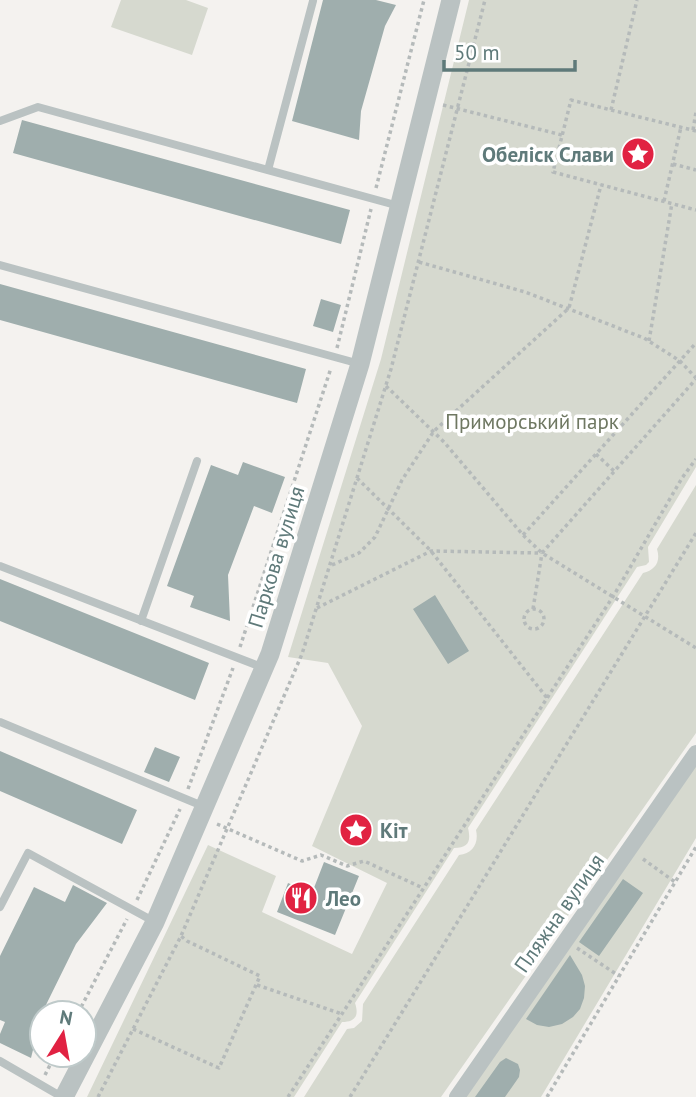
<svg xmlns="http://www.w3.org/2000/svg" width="696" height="1097" font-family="'PT Sans',sans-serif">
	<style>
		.green { fill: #d6d9cf }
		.building { fill: #9faead }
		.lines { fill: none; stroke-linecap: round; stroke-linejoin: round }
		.path { stroke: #b5baba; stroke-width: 3.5; stroke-dasharray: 3.5 3.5; stroke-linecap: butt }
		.service { stroke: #bac2c2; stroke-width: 8 }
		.minor { stroke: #bac2c2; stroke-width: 16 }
		.tertiary { stroke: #bac2c2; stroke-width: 19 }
		.labels { text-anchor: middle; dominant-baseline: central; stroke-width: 7; stroke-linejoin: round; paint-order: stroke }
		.poi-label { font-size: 21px; font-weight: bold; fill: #5f7a7a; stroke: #fff; text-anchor: start }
		.park-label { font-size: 21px; fill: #6f7862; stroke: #fff }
		.street-label { font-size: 21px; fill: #5f7a7a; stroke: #fff }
	</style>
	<rect width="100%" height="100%" fill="#f4f2ef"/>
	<path class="green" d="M121 0H186L208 8 192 55 111 27Z
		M469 0H696V467L648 547 649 562 646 565 637 567 468 828C471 841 469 848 454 848L355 1003C359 1015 356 1022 342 1022L294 1097H87L208 845 276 876 262 912 352 954 387 883 312 846 362 726 328 663 288 657 381 359Z
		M696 485V733L441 1097H304L347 1029 354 1028 362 1021 363 1004 459 855C473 854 479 843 476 830L643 573C655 570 661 562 657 549Z
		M696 763V838L541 1097H463Z"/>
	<path class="building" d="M323 0H376L396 5 385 26 361 111 359 140 292 121Z
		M22 120 350 210 341 244 13 153Z
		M0 284 306 369 297 403 0 320Z
		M321 299 341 305 333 332 313 326Z
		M243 462 285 477 272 513 254 506 228 575 230 621 190 607 194 596 167 586 211 465 238 475Z
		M0 579 209 663 195 700 0 621Z
		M435 595 469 651 448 664 413 609Z
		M155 747 180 757 169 782 144 772Z
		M0 751 137 810 122 844 0 791Z
		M324 862 359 876 335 935 277 912 288 883 312 893Z
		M623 879 643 893 599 956 579 942Z
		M73 885 107 903 76 944 42 1013 31 1058 0 1043V1034L5 1022 0 1020V956L34 887 65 902Z
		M570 955 582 975 585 986 584 998 580 1009 573 1017 562 1024 549 1027 537 1025 526 1019Z
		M506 1058 518 1064 520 1070 519 1077 505 1097H475L500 1062Z"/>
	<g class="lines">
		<path class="path" d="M443 105 562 135
			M611 110 637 0
			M693 130 696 112
			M696 131 571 100 553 172 696 210
			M673 164 696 170
			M376 188 424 0
			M664 201 681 127
			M419 262 525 292 644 338 680 361 696 378
			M649 341 672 203
			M337 348 371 209
			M386 386 444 442 523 535 542 553 696 648
			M596 454 614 471
			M357 478 431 551 547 698
			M523 535 696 343
			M542 553 696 379
			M332 565 359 553 375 537 402 480 434 431 569 308 601 185
			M317 608 431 551 540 553
			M524 619a10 10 0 1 1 20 0a10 10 0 1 1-20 0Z
			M533 609 542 553
			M240 647 331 368
			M188 789 233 668
			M217 824 302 861 321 855 347 866 364 861 423 888
			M643 859 675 882
			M137 900 180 809
			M577 948 619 976
			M257 985 342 1014
			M78 1013 127 919
			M133 1029 219 1068 260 976 187 941 181 936
			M45 1075 55 1055
			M98 1097 181 936 302 654 391 369 485 0
			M288 1097 614 595 682 478 696 459
			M350 1097 696 533
			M547 1097 696 847"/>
		<path class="service" d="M0 121 38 107 399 206
			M268 170 313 1
			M0 265 360 364
			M0 566 264 668
			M141 621 197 461
			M0 722 205 807
			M0 907 28 853 155 922
			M0 1061 62 1097"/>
		<path class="minor" d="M457 1097 696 753"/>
		<path class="tertiary" d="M64 1097 155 922 270 654 360 364 451 0"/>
	</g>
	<defs>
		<symbol id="sight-disc" viewBox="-11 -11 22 22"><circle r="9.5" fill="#e12242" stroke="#fff"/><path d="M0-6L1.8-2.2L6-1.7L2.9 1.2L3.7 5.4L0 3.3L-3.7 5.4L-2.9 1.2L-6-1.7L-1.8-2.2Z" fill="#fff"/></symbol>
		<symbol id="restaurant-disc" viewBox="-11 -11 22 22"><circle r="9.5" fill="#e12242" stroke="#fff"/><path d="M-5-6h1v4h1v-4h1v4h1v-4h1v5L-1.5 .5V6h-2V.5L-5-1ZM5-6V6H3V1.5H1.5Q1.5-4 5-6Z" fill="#fff"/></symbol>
	</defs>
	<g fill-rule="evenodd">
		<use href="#sight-disc" x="619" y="135" width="38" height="38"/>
		<use href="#sight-disc" x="337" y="811" width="38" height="38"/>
		<use href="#restaurant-disc" x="282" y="879" width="38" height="38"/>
	</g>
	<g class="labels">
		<g class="poi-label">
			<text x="614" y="154" text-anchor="end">Обеліск Cлави</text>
			<text x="380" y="830">Кіт</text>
			<text x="326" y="898">Лео</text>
		</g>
		<g class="park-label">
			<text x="532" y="421">Приморський парк</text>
		</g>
		<g class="street-label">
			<text transform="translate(276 557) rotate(-73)">Паркова вулиця</text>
			<text transform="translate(559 913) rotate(-55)">Пляжна вулиця</text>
		</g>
	</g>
	<g transform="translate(63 1034) rotate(11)"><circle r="33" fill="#ffffff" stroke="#bfcaca" stroke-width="2"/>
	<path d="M0-5L12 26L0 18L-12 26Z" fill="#e12242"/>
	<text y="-10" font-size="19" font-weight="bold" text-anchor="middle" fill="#5f7a7a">N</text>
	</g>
	<path d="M444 60v10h131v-10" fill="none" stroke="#5f7a7a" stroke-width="3.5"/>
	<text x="454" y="60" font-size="21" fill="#5f7a7a" stroke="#ffffff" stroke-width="5" paint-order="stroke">50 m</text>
</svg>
